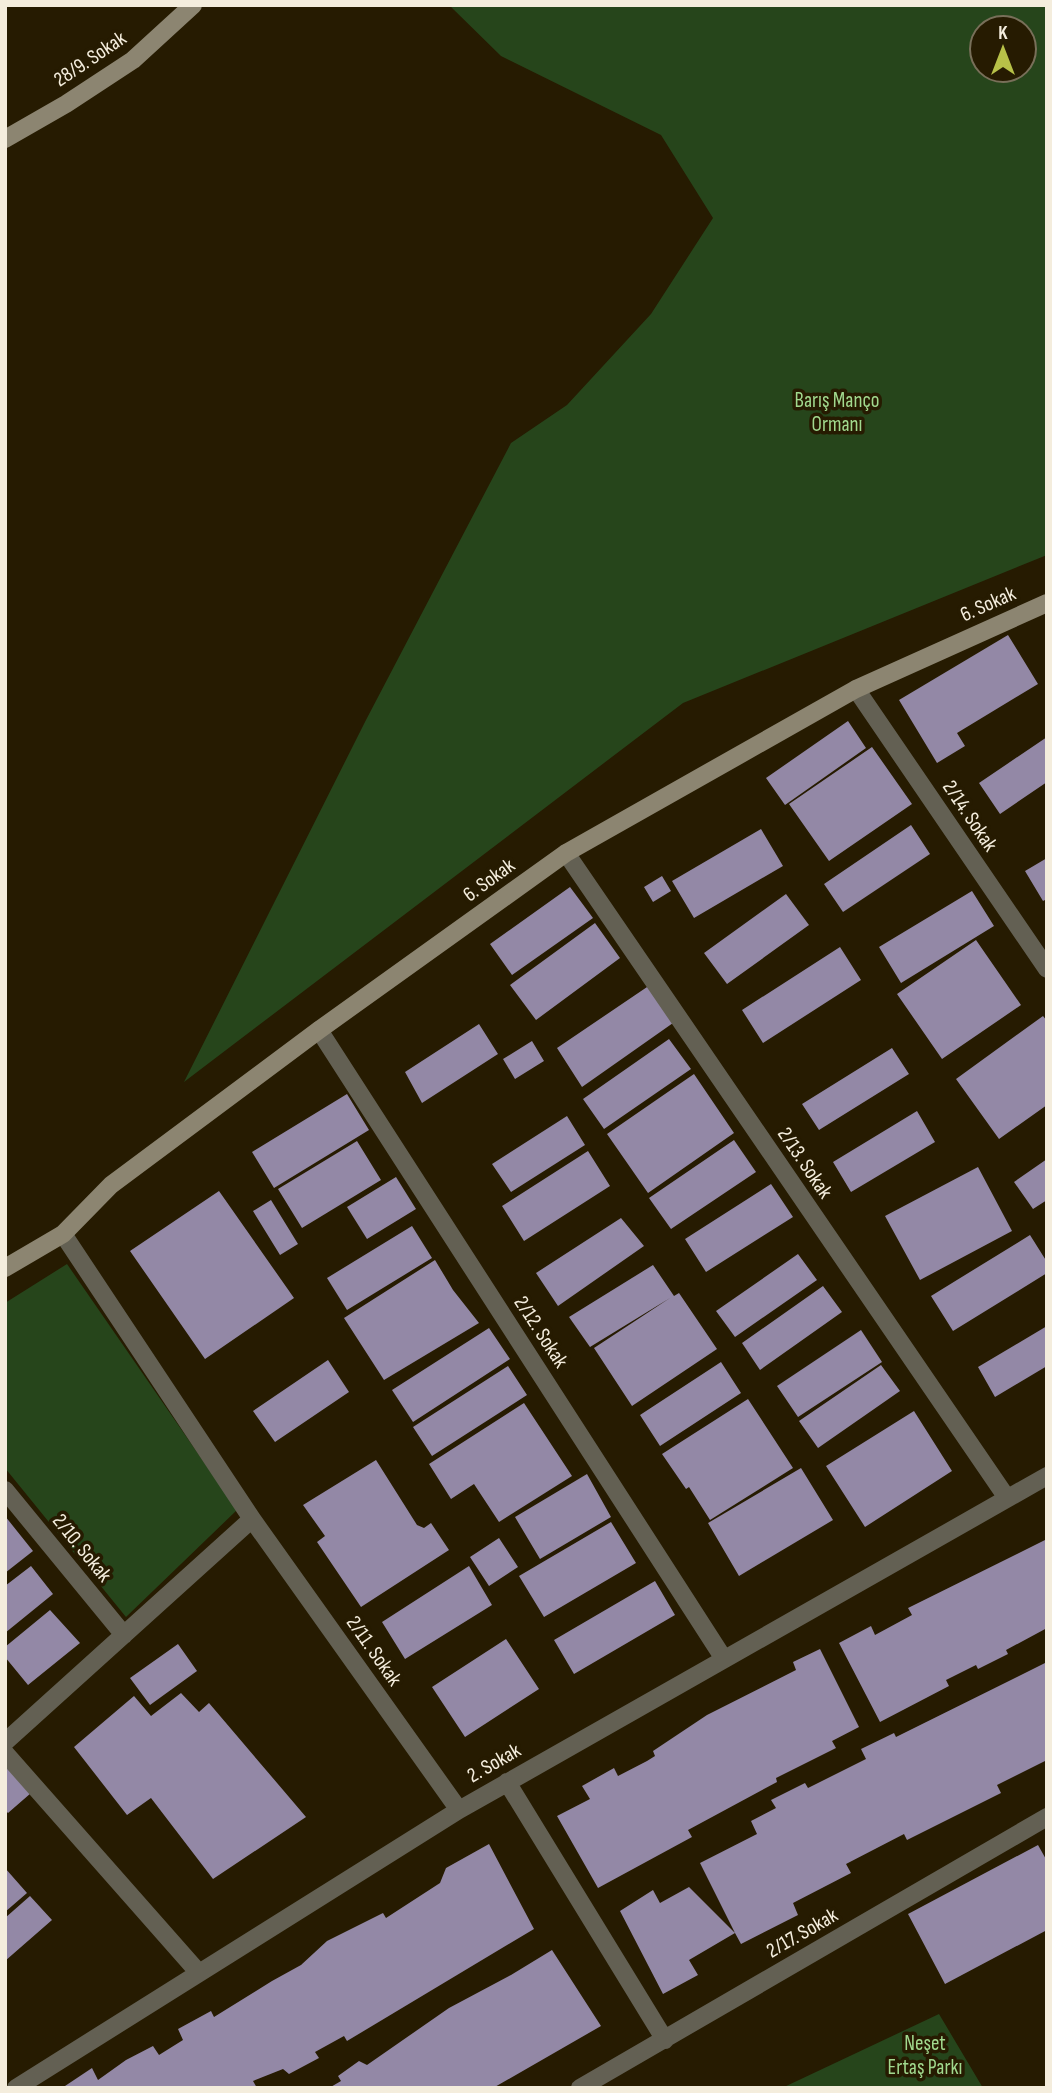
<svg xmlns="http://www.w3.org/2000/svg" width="1052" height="2093" font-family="'Sofia Sans Condensed',sans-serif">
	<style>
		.green { fill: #26451b; fill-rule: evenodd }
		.building { fill: #9388a6 }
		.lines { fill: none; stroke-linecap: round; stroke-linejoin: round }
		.street { stroke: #636053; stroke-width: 18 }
		.secondary { stroke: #8c8571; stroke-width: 18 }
		.labels { text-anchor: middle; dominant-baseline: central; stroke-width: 7; stroke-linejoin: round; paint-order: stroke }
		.street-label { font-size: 21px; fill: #f4eddd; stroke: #261b01 }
		.park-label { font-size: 21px; fill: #a1d98e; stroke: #261b01 }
	</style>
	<rect width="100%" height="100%" fill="#261b01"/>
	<path class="green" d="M449 5H1047V555L683 703 184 1082 366 720 511 443 567 405 651 314 713 218 661 135 501 56ZM982 28H1024V70H982Z
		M67 1264 237 1510 126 1617 5 1468V1303Z
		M939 2014 983 2088H782Z"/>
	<path class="building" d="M1008 635 1038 684 957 733 965 746 937 763 899 700Z
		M848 721 866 748 785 805 766 778Z
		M1047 737V782L1000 814 979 783Z
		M872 747 912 804 829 861 789 804Z
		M911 825 930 854 843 912 824 884Z
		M761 829 783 866 694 918 672 881Z
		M1047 858V899L1043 901 1025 871Z
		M662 876 671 891 653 902 644 887Z
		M570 887 593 918 512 975 490 944Z
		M972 891 994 926 901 983 879 947Z
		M786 894 809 925 727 984 704 953Z
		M595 923 620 958 536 1020 510 985Z
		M976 940 1021 1005 942 1059 897 994Z
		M840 947 861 980 763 1043 742 1010Z
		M650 985 673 1023 582 1087 557 1048Z
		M1043 1016 1047 1021V1105L999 1139 956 1079Z
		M479 1024 498 1054 422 1103 405 1072Z
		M669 1039 691 1069 604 1129 583 1099Z
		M532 1041 544 1061 515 1079 503 1059Z
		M892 1048 909 1074 819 1130 802 1104Z
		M694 1074 734 1133 648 1193 607 1134Z
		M347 1094 369 1130 274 1188 252 1152Z
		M917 1111 935 1142 851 1192 833 1162Z
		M567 1116 585 1145 511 1192 492 1164Z
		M734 1140 756 1172 671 1229 649 1198Z
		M357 1141 381 1180 302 1228 278 1189Z
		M588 1151 610 1186 524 1241 502 1206Z
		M1047 1159V1200L1033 1209 1014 1182Z
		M978 1167 1012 1231 920 1280 885 1216Z
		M396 1177 416 1209 367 1239 347 1207Z
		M771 1184 793 1217 706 1272 685 1239Z
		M219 1191 294 1298 205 1359 130 1251Z
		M271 1200 298 1244 280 1255 253 1211Z
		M621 1218 644 1246 558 1306 536 1273Z
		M412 1226 432 1258 347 1310 327 1278Z
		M1030 1235 1047 1262V1273L953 1331 931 1296Z
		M798 1254 817 1280 735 1337 716 1311Z
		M435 1260 453 1290 479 1323 384 1380 344 1318Z
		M653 1265 674 1296 679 1293 717 1349 632 1406 594 1348 670 1298 590 1347 569 1317Z
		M823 1286 842 1312 760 1370 742 1343Z
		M1047 1326V1366L995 1397 978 1367Z
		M489 1328 510 1359 413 1422 392 1390Z
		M861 1330 882 1362 798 1417 777 1386Z
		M328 1360 349 1392 275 1442 253 1411Z
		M721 1362 741 1393 660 1446 640 1415Z
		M881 1365 900 1391 818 1448 799 1421Z
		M508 1366 527 1395 432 1456 413 1427Z
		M748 1399 793 1468 710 1520 689 1487 686 1489 662 1454Z
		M524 1403 572 1476 499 1522 474 1484 451 1499 429 1464Z
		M914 1411 952 1471 865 1527 826 1466Z
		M376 1460 417 1525 424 1528 431 1523 449 1550 361 1607 317 1542 325 1536 303 1505Z
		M801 1468 833 1520 739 1576 708 1523Z
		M587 1474 611 1517 540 1559 515 1517Z
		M5 1516 33 1551 5 1573Z
		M611 1522 636 1563 544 1617 519 1576Z
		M499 1538 518 1567 489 1586 470 1557Z
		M1047 1539V1628L1006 1650 1008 1654 978 1669 976 1665 946 1680 949 1686 880 1722 839 1643 871 1626 875 1635 912 1615 908 1608Z
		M31 1566 53 1594 5 1633V1586Z
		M469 1566 492 1605 405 1659 382 1622Z
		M655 1581 675 1615 574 1674 554 1640Z
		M50 1610 80 1643 28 1685 5 1657V1647Z
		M506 1639 539 1689 465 1737 432 1687Z
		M178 1644 197 1671 150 1705 130 1678Z
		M820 1649 859 1727 832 1741 836 1748 776 1778 777 1782 688 1830 692 1837 598 1888 557 1816 590 1799 582 1786 614 1768 618 1776 647 1761 655 1756 653 1751 707 1715 796 1670 793 1662Z
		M1047 1662V1760L997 1785 1001 1793 907 1840 904 1834 846 1864 851 1873 793 1903 798 1915 741 1944 735 1933 689 1960 698 1975 663 1994 620 1911 653 1890 660 1903 689 1887 735 1933 700 1863 757 1834 751 1821 776 1808 771 1800 805 1783 808 1788 866 1759 861 1749 894 1733 896 1737Z
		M181 1693 199 1712 209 1703 306 1817 213 1879 151 1798 127 1815 74 1747 134 1696 151 1716Z
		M8 1767 31 1793 8 1813 5 1810V1770Z
		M489 1844 534 1929 347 2041 344 2036 315 2052 319 2058 289 2074 283 2069 253 2081 257 2088H62L92 2068 98 2080 126 2060 153 2046 159 2055 183 2040 178 2029 211 2011 214 2017 272 1981 301 1965 327 1941 383 1913 386 1918 440 1883 446 1868Z
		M1038 1845 1047 1861V1930L945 1984 908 1914Z
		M5 1868 27 1893 5 1912Z
		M30 1896 52 1920 5 1961V1918Z
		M552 1950 601 2026 493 2088H329L341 2081 338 2076 359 2061 367 2065 449 2008 511 1975Z"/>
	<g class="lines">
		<path class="street" d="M856 689 1047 969
			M566 853 1007 1498
			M319 1030 724 1659
			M63 1234 252 1519
			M5 1490 124 1635
			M5 1742 252 1519 459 1810
			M5 1753 199 1973
			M507 1782 665 2040
			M16 2088 459 1810 1047 1476
			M580 2088 1047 1817"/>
		<path class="secondary" d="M5 139 66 104 133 60 193 5
			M5 1268 63 1234 111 1185 319 1030 566 853 856 689 1047 603"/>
	</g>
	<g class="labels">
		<g class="street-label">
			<text transform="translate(90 59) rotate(-34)">28/9. Sokak</text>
			<text transform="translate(988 604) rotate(-24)">6. Sokak</text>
			<text transform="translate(970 816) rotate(56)">2/14. Sokak</text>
			<text transform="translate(489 880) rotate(-36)">6. Sokak</text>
			<text transform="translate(805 1163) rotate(56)">2/13. Sokak</text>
			<text transform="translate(541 1332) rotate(57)">2/12. Sokak</text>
			<text transform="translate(82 1548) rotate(51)">2/10. Sokak</text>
			<text transform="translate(374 1651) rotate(55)">2/11. Sokak</text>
			<text transform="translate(494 1763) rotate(-30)">2. Sokak</text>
			<text transform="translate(802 1933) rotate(-30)">2/17. Sokak</text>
		</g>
		<g class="park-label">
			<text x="837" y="400">Barış Manço<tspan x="837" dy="24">Ormanı</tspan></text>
			<text x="925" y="2043">Neşet<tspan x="925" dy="24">Ertaş Parkı</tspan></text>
		</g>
	</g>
	<rect width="1052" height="2093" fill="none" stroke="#f4eddd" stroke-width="14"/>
	<g transform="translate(1003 49)"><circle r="33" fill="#261b01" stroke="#786f59" stroke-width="2"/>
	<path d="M0-5L12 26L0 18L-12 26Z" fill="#b7c148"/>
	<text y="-10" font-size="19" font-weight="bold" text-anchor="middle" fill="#f4eddd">K</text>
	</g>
</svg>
